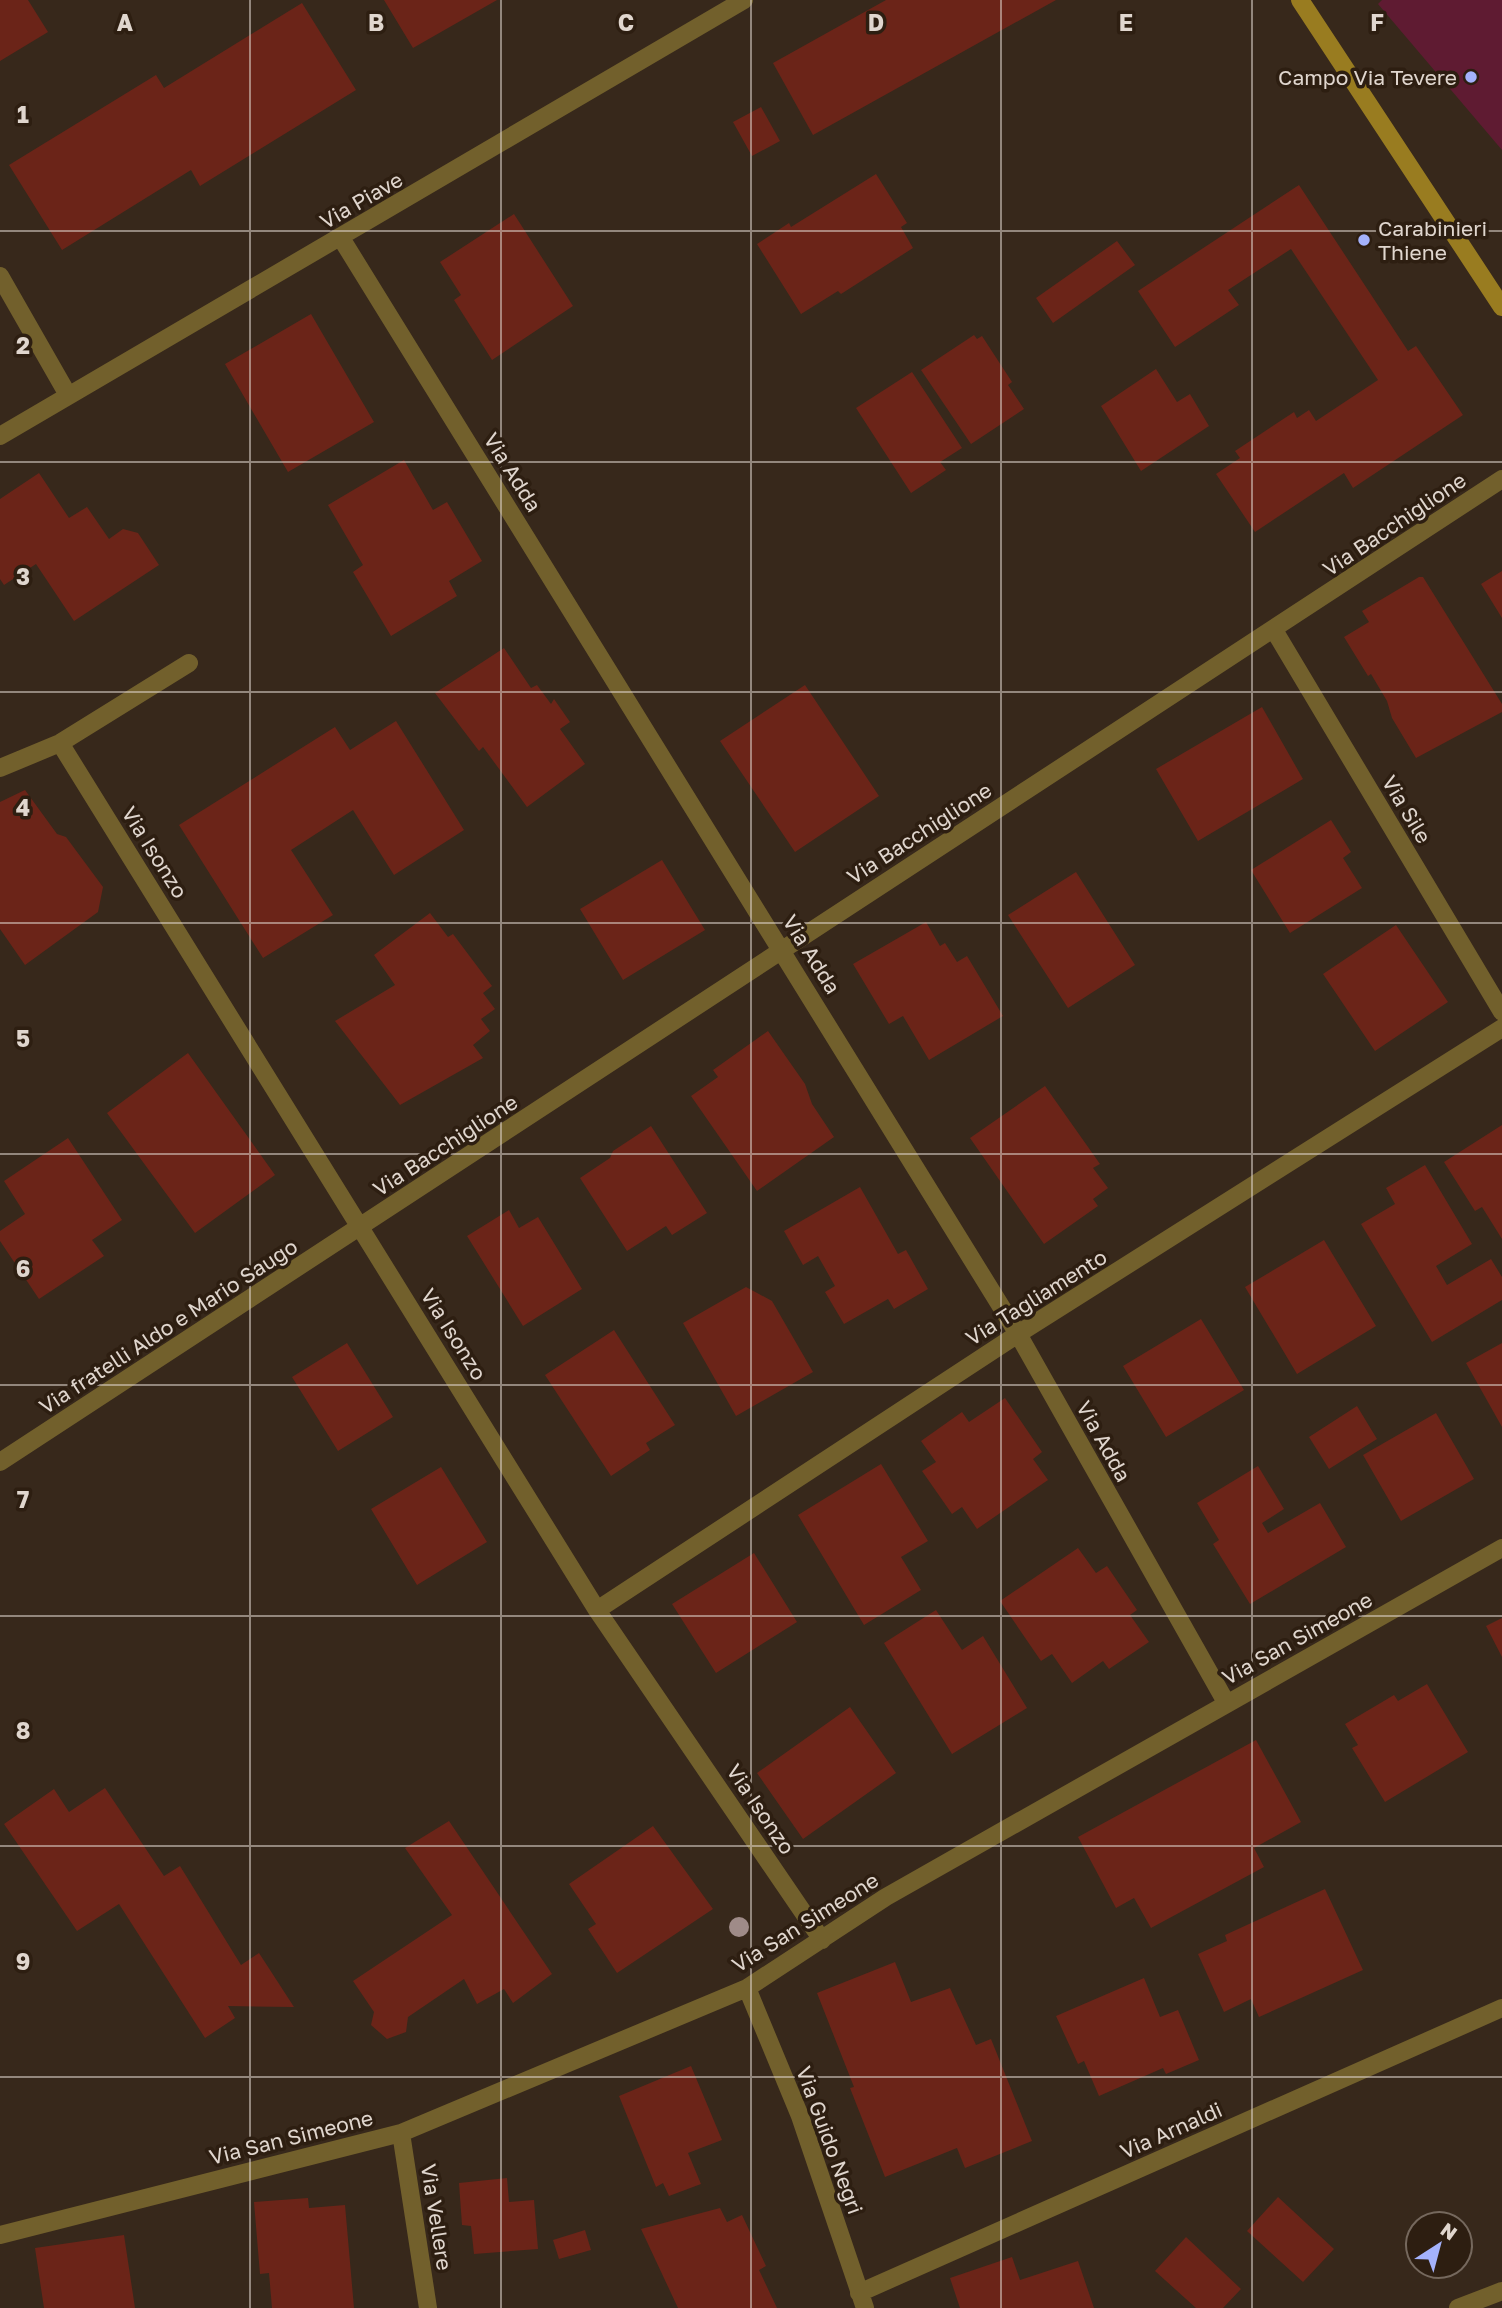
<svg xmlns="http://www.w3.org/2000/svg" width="1502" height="2308" font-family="'Golos Text',sans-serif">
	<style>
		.green { fill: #5f1b32 }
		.building { fill: #6b2418 }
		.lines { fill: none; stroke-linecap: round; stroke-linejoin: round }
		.street { stroke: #72602c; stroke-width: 18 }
		.secondary { stroke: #997c20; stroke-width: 18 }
		.tree { fill: #9f8b88 }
		.grid { fill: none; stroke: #e0d6ce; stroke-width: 2; stroke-opacity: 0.55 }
		.poi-dot { fill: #a4b2fc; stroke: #2d1e11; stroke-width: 2.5 }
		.labels { text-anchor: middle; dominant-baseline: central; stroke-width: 7; stroke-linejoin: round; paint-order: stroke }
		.poi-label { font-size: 21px; fill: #e0d6ce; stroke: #2d1e11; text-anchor: end }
		.street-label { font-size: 21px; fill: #e0d6ce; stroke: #2d1e11 }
		.grid-label { font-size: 23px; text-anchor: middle; font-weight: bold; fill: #e0d6ce; stroke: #2d1e11; stroke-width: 7; stroke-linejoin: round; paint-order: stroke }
	</style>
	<rect width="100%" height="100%" fill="#37281b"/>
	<path class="green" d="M1382 0H1502V150L1378 4Z"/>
	<path class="building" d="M0 0H28L48 32 0 61Z
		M384 0H497L413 48Z
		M886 0H1056L813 135 773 63Z
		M302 3 356 90 200 186 191 170 62 250 9 165 156 75 164 88Z
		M761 107 780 141 752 156 733 122Z
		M876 174 907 223 901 227 913 248 841 294 838 291 801 314 757 244 789 223 791 227Z
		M1299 185 1408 351 1416 346 1463 415 1353 488 1344 473 1255 532 1216 474 1240 458 1235 451 1294 412 1297 418 1309 410 1316 421 1378 380 1291 249 1228 290 1239 305 1175 347 1138 291Z
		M514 214 573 306 492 360 454 300 461 295 440 262Z
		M1117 241 1135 265 1053 323 1036 298Z
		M311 314 374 422 288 472 225 364Z
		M974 335 977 339 982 336 1012 382 1008 385 1024 409 971 444 921 370Z
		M1156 369 1177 402 1190 394 1209 426 1141 471 1101 406Z
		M912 372 962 448 940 462 946 470 911 493 856 408Z
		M404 460 433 510 447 502 482 561 449 581 457 596 391 636 353 572 363 565 328 505Z
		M39 473 69 518 87 507 109 539 123 529 138 533 159 565 74 621 36 564 4 585 0 579V499Z
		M1502 571V618L1481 584Z
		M1419 577H1423L1502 704V712L1416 758 1392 718 1387 701 1371 674 1368 676 1344 637 1369 622 1362 611Z
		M504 648 531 688 537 685 551 704 554 699 570 722 560 729 585 764 527 807 483 747 479 751 435 693Z
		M805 685 879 796 795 852 720 741Z
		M1262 707 1303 779 1198 841 1156 769Z
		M396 721 464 830 394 875 353 810 291 850 333 915 263 958 179 825 335 727 350 750Z
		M25 790 57 834 66 837 103 887 98 912 25 965 0 929V802Z
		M1331 820 1351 852 1343 858 1362 888 1290 933 1251 870Z
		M662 860 705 930 623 980 580 909Z
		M1076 872 1135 965 1068 1008 1008 915Z
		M430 913 448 937 453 934 492 986 483 993 495 1009 481 1019 490 1031 473 1045 483 1058 400 1105 335 1021 395 985 374 955Z
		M926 922 940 946 945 943 957 962 967 956 1003 1016 929 1060 903 1016 889 1024 853 964Z
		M1396 925 1448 1002 1375 1051 1323 974Z
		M768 1031 805 1084 812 1104 834 1137 757 1191 691 1096 718 1077 713 1070Z
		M188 1053 275 1175 195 1233 107 1113Z
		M1045 1086 1100 1164 1093 1168 1108 1188 1093 1199 1098 1206 1044 1244 970 1138Z
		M1502 1125V1239L1482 1207 1475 1211 1444 1162Z
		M651 1126 707 1213 672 1235 666 1226 627 1251 580 1178 610 1158 613 1151Z
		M68 1138 122 1220 92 1240 104 1256 39 1299 0 1241V1231L25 1214 4 1181Z
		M1425 1165 1472 1244 1436 1266 1447 1285 1491 1259 1502 1277V1300L1432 1342 1361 1224 1395 1204 1386 1188Z
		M860 1187 898 1254 906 1250 928 1289 894 1309 888 1299 844 1324 825 1292 835 1286 818 1256 803 1265 784 1231Z
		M509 1210 519 1228 538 1217 582 1289 523 1326 467 1236Z
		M1324 1240 1376 1326 1297 1374 1245 1287Z
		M746 1287 772 1301 813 1372 736 1416 683 1323Z
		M1201 1319 1244 1390 1166 1437 1123 1366Z
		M614 1330 675 1425 646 1443 650 1450 611 1476 545 1375Z
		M347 1343 393 1417 338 1451 292 1377Z
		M1502 1343V1427L1466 1363Z
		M1005 1398 1042 1452 1033 1459 1048 1480 977 1529 962 1507 952 1514 922 1471 936 1462 921 1441 962 1412 969 1422Z
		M1357 1406 1377 1439 1329 1469 1309 1437Z
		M1436 1413 1474 1479 1401 1521 1363 1455Z
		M881 1464 928 1541 901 1557 921 1590 864 1625 798 1515Z
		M1258 1466 1284 1509 1262 1523 1268 1533 1320 1503 1346 1547 1250 1604 1213 1544 1219 1540 1197 1503Z
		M441 1467 487 1542 417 1585 371 1509Z
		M1078 1548 1096 1573 1107 1566 1137 1610 1130 1615 1149 1642 1109 1669 1103 1661 1072 1683 1052 1654 1041 1661 1000 1601Z
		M754 1553 797 1622 716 1673 672 1604Z
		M936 1610 962 1650 983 1636 1027 1708 952 1754 884 1643Z
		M1502 1618V1657L1486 1626Z
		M1427 1684 1468 1752 1385 1802 1352 1748 1358 1745 1345 1724 1394 1695 1398 1701Z
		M850 1707 896 1773 803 1839 757 1773Z
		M1256 1740 1301 1822 1254 1848 1264 1867 1151 1928 1134 1898 1116 1908 1078 1837Z
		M105 1788 164 1876 180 1866 241 1965 259 1953 294 2007 228 2006 235 2018 205 2038 119 1904 77 1931 4 1824 54 1789 69 1812Z
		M449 1821 552 1974 513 2003 504 1989 477 2004 464 1979 408 2017 406 2032 387 2039 371 2025 374 2012 353 1981 452 1915 405 1848Z
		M653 1826 713 1909 617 1973 588 1929 596 1924 569 1884Z
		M1325 1889 1363 1970 1259 2017 1251 1999 1224 2012 1198 1954 1227 1941 1225 1935Z
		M895 1962 911 2002 950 1988 976 2045 991 2039 1032 2141 965 2168 957 2148 885 2177 850 2088 854 2087 817 1993Z
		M1144 1978 1160 2017 1178 2010 1199 2060 1166 2074 1163 2068 1099 2096 1084 2061 1078 2064 1056 2016Z
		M691 2066 722 2140 688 2153 701 2184 669 2196 663 2183 656 2187 619 2096Z
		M507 2178 509 2202 534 2200 538 2249 474 2254 471 2226 462 2225 459 2183Z
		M1278 2197 1334 2249 1303 2282 1247 2231Z
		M308 2198 309 2208 345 2205 354 2308H272L269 2273 260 2274 254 2202Z
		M720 2208 727 2222 742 2215 766 2266 759 2270 777 2308H678L641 2229Z
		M585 2230 591 2250 559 2259 553 2240Z
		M124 2235 135 2308H44L35 2248Z
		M1186 2237 1241 2289 1223 2308H1196L1155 2271Z
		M1012 2257 1020 2280 1078 2261 1094 2308H960L950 2278Z"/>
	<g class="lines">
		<path class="street" d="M341 238 1018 1334 1227 1704
			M0 276 68 395
			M0 436 744 0
			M1274 630 1502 1012
			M60 743 597 1610 822 1940
			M0 768 60 743 189 663
			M0 1462 1502 479
			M597 1610 1018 1334 1502 1028
			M747 1988 800 2116 865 2308
			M401 2133 428 2308
			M0 2235 401 2133 747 1988 886 1897 1502 1548
			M859 2293 1502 2008
			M1458 2308 1502 2291"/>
		<path class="secondary" d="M1300 0 1502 307"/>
	</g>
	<circle class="tree" cx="739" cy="1927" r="10"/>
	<path class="grid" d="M250 0V2308M501 0V2308M751 0V2308M1001 0V2308M1252 0V2308M0 231H1502M0 462H1502M0 692H1502M0 923H1502M0 1154H1502M0 1385H1502M0 1616H1502M0 1846H1502M0 2077H1502"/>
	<g class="poi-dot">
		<circle cx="1471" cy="77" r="7"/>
		<circle cx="1364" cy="240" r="7"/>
	</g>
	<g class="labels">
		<g class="poi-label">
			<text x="1457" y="77">Campo Via Tevere</text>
			<text x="1378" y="228" text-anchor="start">Carabinieri<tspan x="1378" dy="24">Thiene</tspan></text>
		</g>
		<g class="street-label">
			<text transform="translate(361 200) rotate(-30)">Via Piave</text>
			<text transform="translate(513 472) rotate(58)">Via Adda</text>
			<text transform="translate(1394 524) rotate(-34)">Via Bacchiglione</text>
			<text transform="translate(1407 809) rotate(59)">Via Sile</text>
			<text transform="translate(919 833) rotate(-33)">Via Bacchiglione</text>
			<text transform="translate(155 852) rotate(58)">Via Isonzo</text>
			<text transform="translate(812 954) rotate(58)">Via Adda</text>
			<text transform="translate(445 1145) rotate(-33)">Via Bacchiglione</text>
			<text transform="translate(1036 1297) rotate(-32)">Via Tagliamento</text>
			<text transform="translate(168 1326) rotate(-33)">Via fratelli Aldo e Mario Saugo</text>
			<text transform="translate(454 1334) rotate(58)">Via Isonzo</text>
			<text transform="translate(1104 1441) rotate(61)">Via Adda</text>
			<text transform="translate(1297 1638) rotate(-29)">Via San Simeone</text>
			<text transform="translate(761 1809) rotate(56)">Via Isonzo</text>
			<text transform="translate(805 1922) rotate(-32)">Via San Simeone</text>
			<text transform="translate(1171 2130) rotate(-24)">Via Arnaldi</text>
			<text transform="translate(291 2137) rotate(-14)">Via San Simeone</text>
			<text transform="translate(830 2140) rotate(70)">Via Guido Negri</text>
			<text transform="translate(437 2217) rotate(81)">Via Vellere</text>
		</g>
	</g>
	<g class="grid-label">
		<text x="125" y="31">A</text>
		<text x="376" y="31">B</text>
		<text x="626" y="31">C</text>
		<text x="876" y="31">D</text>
		<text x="1126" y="31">E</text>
		<text x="1377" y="31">F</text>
		<text x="23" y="123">1</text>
		<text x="23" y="354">2</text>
		<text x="23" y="585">3</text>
		<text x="23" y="816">4</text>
		<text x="23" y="1047">5</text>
		<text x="23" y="1277">6</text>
		<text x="23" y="1508">7</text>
		<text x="23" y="1739">8</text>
		<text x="23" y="1970">9</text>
	</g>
	<g transform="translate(1439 2245) rotate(36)"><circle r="33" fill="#2d1e11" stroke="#75685d" stroke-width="2"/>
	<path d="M0-5L12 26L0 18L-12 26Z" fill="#a4b2fc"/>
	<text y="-10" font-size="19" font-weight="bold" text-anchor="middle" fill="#e0d6ce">N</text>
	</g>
</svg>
